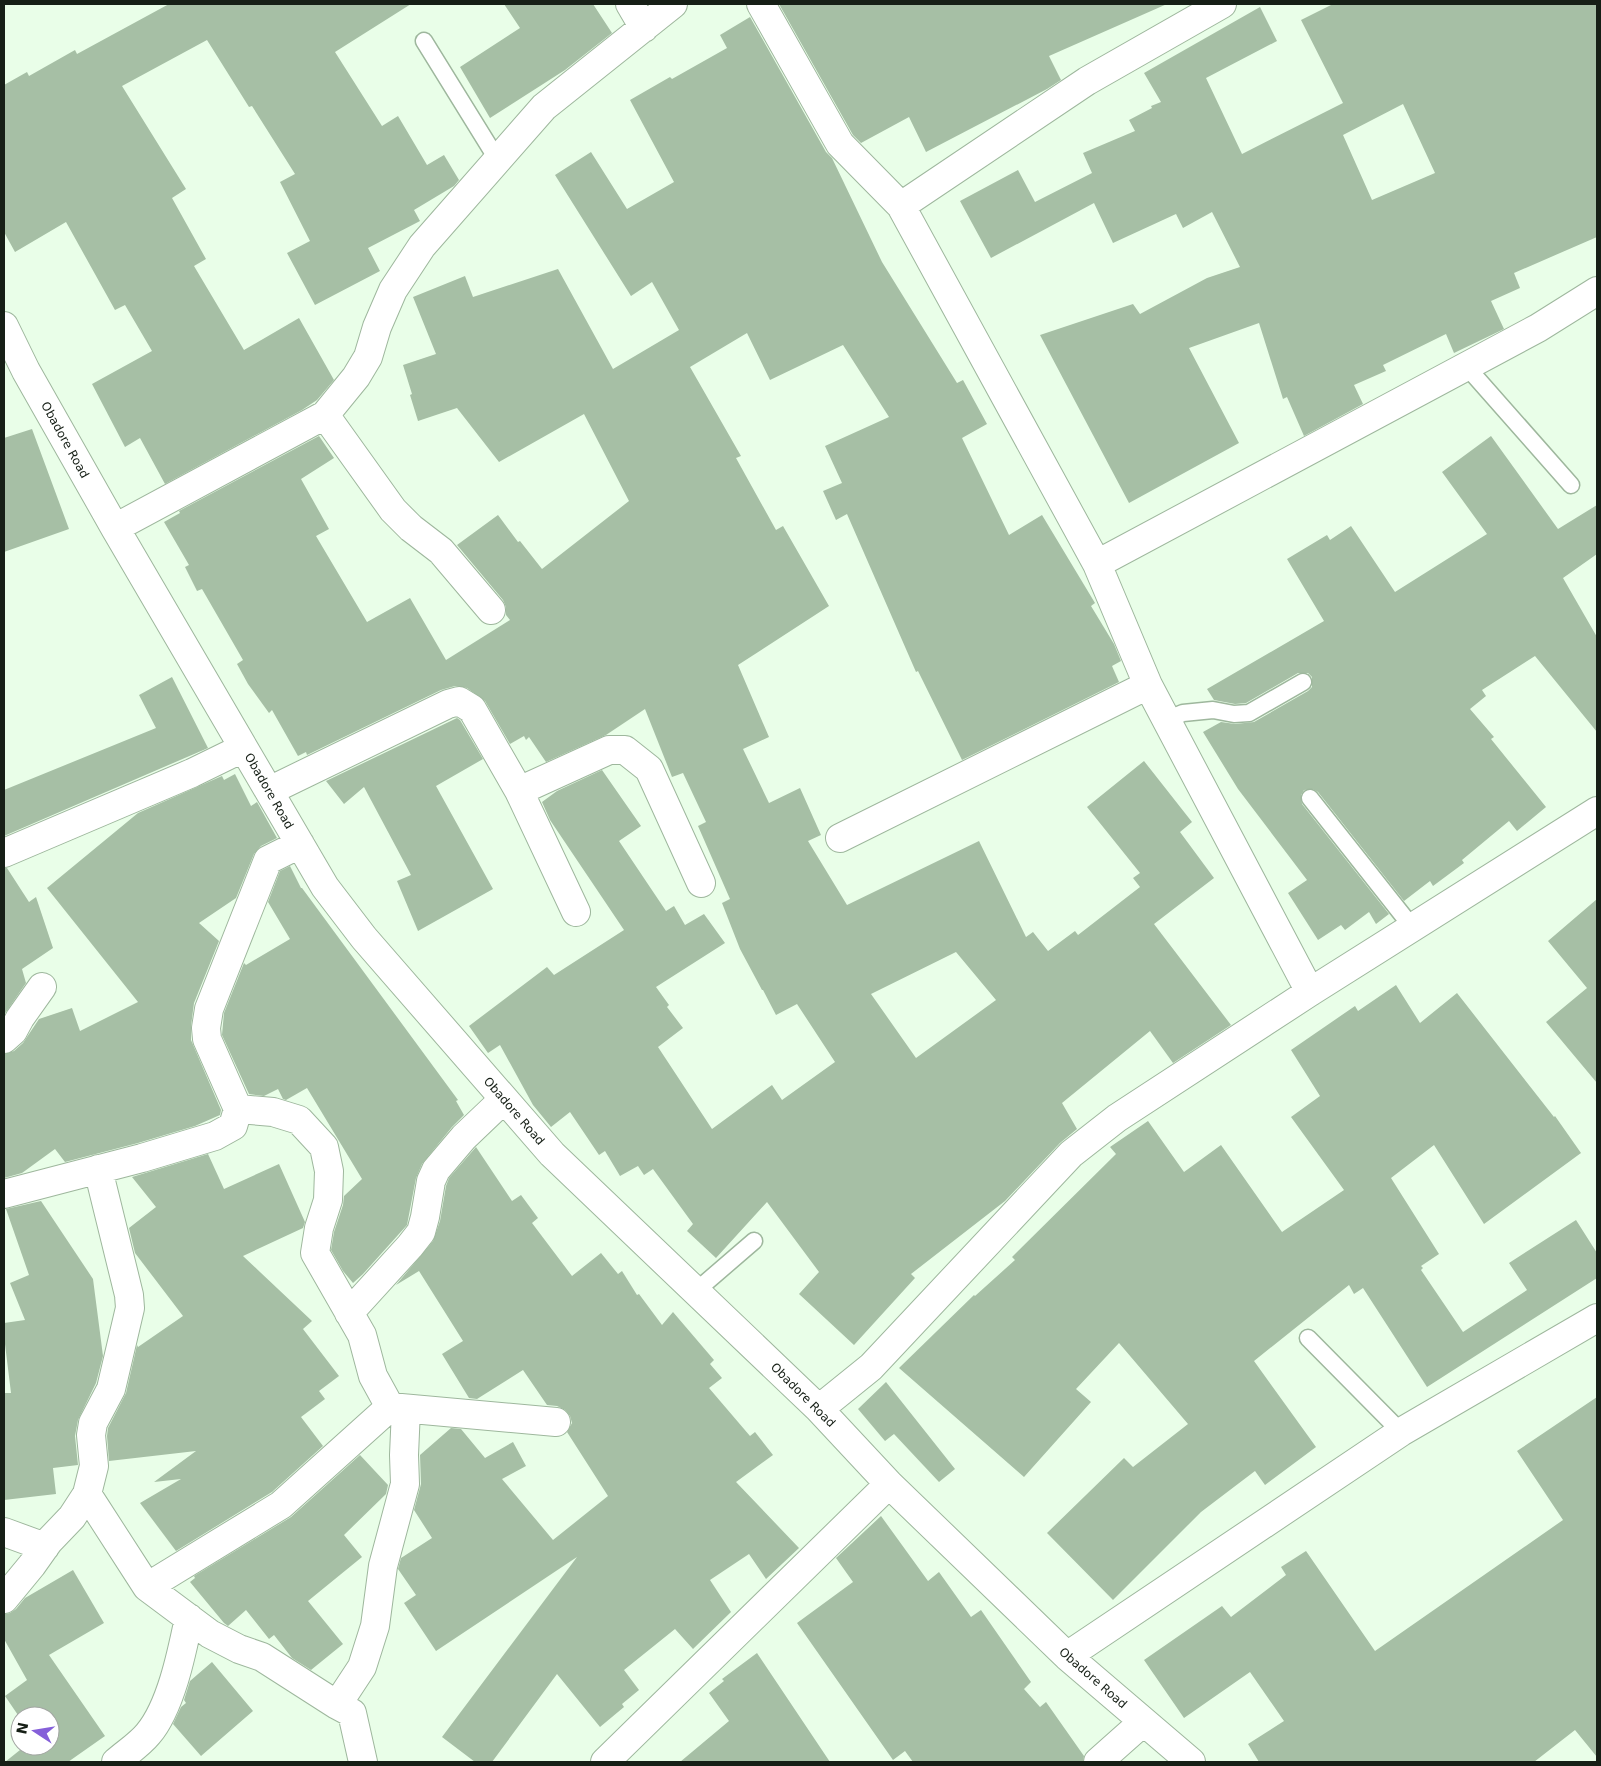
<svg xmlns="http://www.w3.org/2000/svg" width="1601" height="1766" font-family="'DejaVu Sans',sans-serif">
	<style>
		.building { fill: #a6bfa5; fill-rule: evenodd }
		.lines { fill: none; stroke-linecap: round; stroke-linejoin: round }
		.lane-casing { stroke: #9eb79d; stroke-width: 19 }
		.street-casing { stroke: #9eb79d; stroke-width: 30 }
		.lane { stroke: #fff; stroke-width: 16 }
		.street { stroke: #fff; stroke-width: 28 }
		.labels { text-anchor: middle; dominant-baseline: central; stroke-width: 5; stroke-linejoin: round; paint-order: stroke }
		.street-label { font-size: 12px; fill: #161f16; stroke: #fff }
	</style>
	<rect width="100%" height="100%" fill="#e9fee8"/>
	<path class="building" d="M169 4H411L335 52 382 126 398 116 427 165 444 155 459 180 454 186 414 210 420 221 368 248 380 271 315 305 287 253 310 241 280 182 295 174 252 106 249 107 207 40 122 86 186 189 172 198 206 259 194 266 244 350 299 318 334 380 317 400 302 410 165 484 140 438 125 447 92 384 152 351 125 305 115 310 66 222 15 252 4 232V85L27 72 29 76 75 50 77 54Z
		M504 4H593L612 33 565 70 490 118 460 67 520 28Z
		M779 4H1167L1049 56 1061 80 1047 89 926 152 909 117 861 143 853 135Z
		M1333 4H1597V237L1514 273 1520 288 1491 301 1504 329 1454 353 1446 334 1383 365 1386 371 1354 385 1363 404 1304 436 1287 397 1283 399 1259 323 1189 348 1239 443 1129 503 1040 335 1133 304 1140 314 1207 278 1240 267 1212 212 1183 228 1176 214 1113 243 1094 203 991 258 960 201 1018 170 1035 202 1092 173 1083 153 1135 131 1129 120 1152 108 1151 106 1161 102 1144 73 1260 7 1277 41 1206 78 1242 154 1343 103 1301 20ZM1403 104 1435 173 1372 200 1343 135Z
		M750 17 826 152 832 158 882 262 957 383 963 380 987 424 962 438 1009 535 1042 515 1095 603 1091 606 1114 644 1121 661 1112 666 1119 682 962 760 918 671 916 672 847 514 836 520 823 491 842 483 825 446 889 417 843 345 770 380 747 333 690 367 741 456 736 458 776 530 783 526 829 606 738 665 769 737 743 749 769 803 800 788 821 835 808 841 847 905 979 841 1026 937 1033 932 1048 951 1075 931 1078 935 1140 887 1133 878 1140 873 1087 807 1144 761 1192 822 1180 832 1214 878 1154 924 1231 1025 1173 1063 1150 1031 1062 1103 1077 1129 1060 1143 1005 1201 911 1274 915 1278 854 1345 799 1294 819 1272 767 1202 716 1258 687 1231 693 1224 653 1169 644 1175 638 1166 620 1176 605 1151 599 1155 570 1112 551 1127 533 1105 500 1045 488 1053 469 1026 547 967 554 975 624 930 550 820 542 802 557 791 602 770 641 826 619 841 666 911 674 906 685 925 704 914 725 943 656 987 669 1005 667 1007 683 1028 658 1047 712 1129 772 1085 782 1100 835 1062 797 1004 776 1015 763 990H762L740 949 722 903 730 899 698 826 706 822 683 773 672 777 645 709 606 735 546 762 529 737 526 740 524 736 510 744 485 701 467 688 455 686 441 690 307 755 306 752 298 756 272 710 269 713 248 684 237 664 243 660 202 589 197 591 185 567 189 565 164 522 180 513 179 511 319 436 334 458 301 479 329 529 316 536 367 622 410 598 446 660 510 620 506 615V607L503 600 457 545 498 515 518 542 520 541 542 569 629 501 584 414 499 462 457 408 418 421 410 395 412 394 403 365 436 354 413 297 465 276 473 297 558 269 613 369 679 330 652 282 631 296 555 175 591 152 627 209 674 182 630 100 670 77 672 79 727 48 720 35ZM956 952 996 1000 916 1058 871 994Z
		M32 429 69 529 4 552V438Z
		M1491 436 1558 529 1597 505V554L1563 578 1597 637V732L1535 656 1482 690 1486 696 1470 709 1494 737 1491 739 1546 807 1517 831 1509 821 1462 860 1464 863 1433 886 1430 881 1404 901 1318 792 1313 789 1304 790 1301 795 1302 804 1389 914 1376 924 1369 912 1345 930 1341 925 1318 940 1288 893 1307 880 1238 789 1203 732 1221 722 1235 724 1254 722 1308 691 1312 687V677L1308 673H1298L1246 703 1235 704 1214 700 1207 689 1324 621 1287 559 1327 535 1330 540 1351 526 1395 592 1487 534 1442 472Z
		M172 677 208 748 4 836V790L156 728 139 695Z
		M457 718 460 720 483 759 436 786 493 889 418 931 397 881 411 875 364 787 344 804 326 781Z
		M235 774 251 806 257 802 277 838 261 846 254 854 236 898 199 923 219 941 194 1003 191 1026V1040L221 1110 220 1115 195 1126 138 1143 65 1162 55 1149 22 1173 4 1178V1054L14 1051 23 1043 39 1019 72 1008 80 1031 138 1002 47 888 138 813 222 776 224 780Z
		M290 866 301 888H302L458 1100 456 1101 464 1115 452 1127 422 1164 416 1178 407 1225 363 1274 353 1283 343 1271 331 1250 334 1232 343 1205 344 1196 362 1179 307 1088 286 1100 283 1099 278 1089 264 1096 249 1094 222 1035 224 1013 244 963 246 965 290 939 268 902 280 871Z
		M4 868H7L29 902 36 897 53 948 22 969 26 983 4 1015Z
		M1597 899V1083L1546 1022 1587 988 1548 941Z
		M1396 985 1420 1023 1457 993 1554 1117 1555 1116 1581 1153 1484 1224 1434 1145 1391 1178 1439 1254 1421 1266 1423 1268 1421 1270 1463 1332 1527 1290 1509 1263 1576 1220 1597 1253V1278L1427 1387 1363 1288 1354 1294 1349 1285 1254 1361 1316 1447 1265 1485 1255 1471 1201 1512 1113 1600 1047 1533 1124 1458 1133 1467 1188 1424 1119 1343 1076 1389 1091 1402 1024 1477 899 1368 974 1295 975 1296 1015 1260 1012 1257 1116 1154 1110 1147 1148 1121 1184 1172 1221 1145 1282 1232 1344 1190 1291 1117 1320 1096 1291 1050 1355 1006 1358 1011Z
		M476 1147 512 1201 521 1195 538 1218 532 1223 572 1276 601 1253 618 1274 622 1271 637 1295 639 1294 662 1325 673 1312 714 1360 710 1364 722 1378 709 1388 750 1436 755 1432 773 1455 736 1482 799 1548 766 1579 749 1554 710 1580 731 1612 693 1649 675 1629 624 1670 639 1690 622 1704 624 1707 600 1727 557 1674 492 1762H475L442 1737 577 1557 436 1651 404 1603 416 1595 398 1569 401 1558 432 1538 414 1510 421 1484 420 1455 451 1428 461 1429 485 1458 513 1442 526 1466 502 1479 553 1540 608 1496 567 1432 572 1423 570 1416 565 1410 557 1406 547 1405 523 1370 477 1399 469 1398 442 1354 463 1341 419 1271 396 1285 433 1241 440 1221 446 1186 449 1178Z
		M208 1154 224 1189 279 1164 305 1222 303 1228 243 1256 312 1321 303 1329 339 1376 319 1391 325 1399 301 1417 323 1446 272 1492 176 1551 140 1503 181 1479 154 1482 196 1451 109 1461 107 1436 108 1428 126 1393 137 1345 138 1347 183 1316 135 1253 129 1228 156 1207 132 1177Z
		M41 1201 93 1279 103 1356 96 1383 78 1420 75 1436 78 1465 53 1468 56 1494 4 1500V1393H11L4 1336V1323L25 1320 10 1283 29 1275 6 1209Z
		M886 1382 955 1469 939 1482 894 1434 885 1441 858 1409Z
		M1597 1397V1757L1575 1730 1534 1762H1259L1248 1744 1284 1721 1250 1672 1184 1718 1144 1660 1222 1606 1231 1617 1286 1575 1281 1567 1306 1551 1375 1651 1563 1520 1517 1451Z
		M360 1455 388 1485 386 1494 344 1535 362 1557 308 1601 343 1644 311 1670 292 1658 274 1635 269 1639 246 1610 228 1626 224 1623 190 1582 195 1578 194 1576 291 1517Z
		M881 1516 928 1581 939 1572 971 1617 981 1610 1031 1682 1024 1689 1040 1707 1046 1702 1084 1756 1083 1762H913L905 1751 893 1760 797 1623 853 1582 836 1558Z
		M73 1570 104 1623 49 1655 105 1736 68 1762H5L25 1746H50V1716H20V1718L5 1696 27 1680 4 1639V1614L10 1613 16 1609 25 1598Z
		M757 1653 830 1762H680L729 1721 709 1693 724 1681 722 1679Z
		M212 1662 253 1711 201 1756 173 1724 181 1707 186 1703 184 1700 190 1681Z"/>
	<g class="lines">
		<defs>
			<path id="lane" d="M424 41 497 159
				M1466 366 1571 485
				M1166 720 1183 713 1213 710 1234 714 1249 713 1303 682
				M1310 798 1412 927
				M696 1291 754 1241
				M1308 1338 1401 1432"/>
			<path id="street" d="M630 4 644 28
				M761 4 840 144 901 206 1097 564 1148 685 1310 992
				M901 206 1087 81 1222 4
				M4 326 26 371 115 528 325 887 364 938 552 1154 819 1409 889 1484 1067 1656 1191 1762
				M325 415 393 510 411 528 441 551 491 610
				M115 528 325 415 356 377 368 357 377 327 393 290 422 246 544 107 673 4
				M1097 564 1538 328 1597 291
				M269 791 448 704 459 701 472 709 519 791 576 912
				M519 791 609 750H625L649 769 701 883
				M840 838 1148 685
				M4 853 192 773 243 748
				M4 1039 13 1031 20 1018 42 987
				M238 1109 273 1112 299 1120 324 1147 329 1171 328 1200 319 1228 315 1253 362 1335 373 1376 390 1407 556 1422
				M4 1194 142 1158 215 1136 233 1126 238 1109 207 1039 206 1028 209 1009 268 860 300 844
				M349 1313 410 1246 421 1232 425 1217 431 1181 436 1170 464 1137 504 1099
				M819 1409 871 1367 1071 1154 1117 1118 1310 992 1597 811
				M87 1494 147 1587 210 1634 239 1649 262 1657 337 1705 352 1713 363 1762
				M4 1532 45 1547
				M147 1587 281 1505 390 1407
				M4 1599 32 1565 49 1541 72 1517 87 1494 94 1466 91 1435 93 1423 111 1389 130 1308 129 1295 98 1169
				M1067 1656 1401 1432 1597 1318
				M337 1705 362 1667 375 1626 383 1566 405 1484 404 1455 406 1409
				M116 1762C126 1753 139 1745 148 1734 171 1707 182 1652 189 1618
				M605 1762 889 1484
				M1098 1762 1143 1722"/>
		</defs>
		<use href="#lane" class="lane-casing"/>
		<use href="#street" class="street-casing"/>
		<use href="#lane" class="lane"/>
		<use href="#street" class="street"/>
	</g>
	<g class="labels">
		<g class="street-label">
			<text transform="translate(65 440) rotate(61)">Obadore Road</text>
			<text transform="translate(269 791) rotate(60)">Obadore Road</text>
			<text transform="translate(514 1111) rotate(49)">Obadore Road</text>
			<text transform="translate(803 1395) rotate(45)">Obadore Road</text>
			<text transform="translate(1093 1678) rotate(41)">Obadore Road</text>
		</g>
	</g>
	<rect width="1601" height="1766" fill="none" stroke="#161f16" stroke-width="10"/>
	<g transform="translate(35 1731) rotate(282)"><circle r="24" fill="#ffffff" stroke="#a2a5a2"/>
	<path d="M0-4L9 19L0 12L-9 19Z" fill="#855fd9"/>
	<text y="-8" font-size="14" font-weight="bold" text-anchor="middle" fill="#161f16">N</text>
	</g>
</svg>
